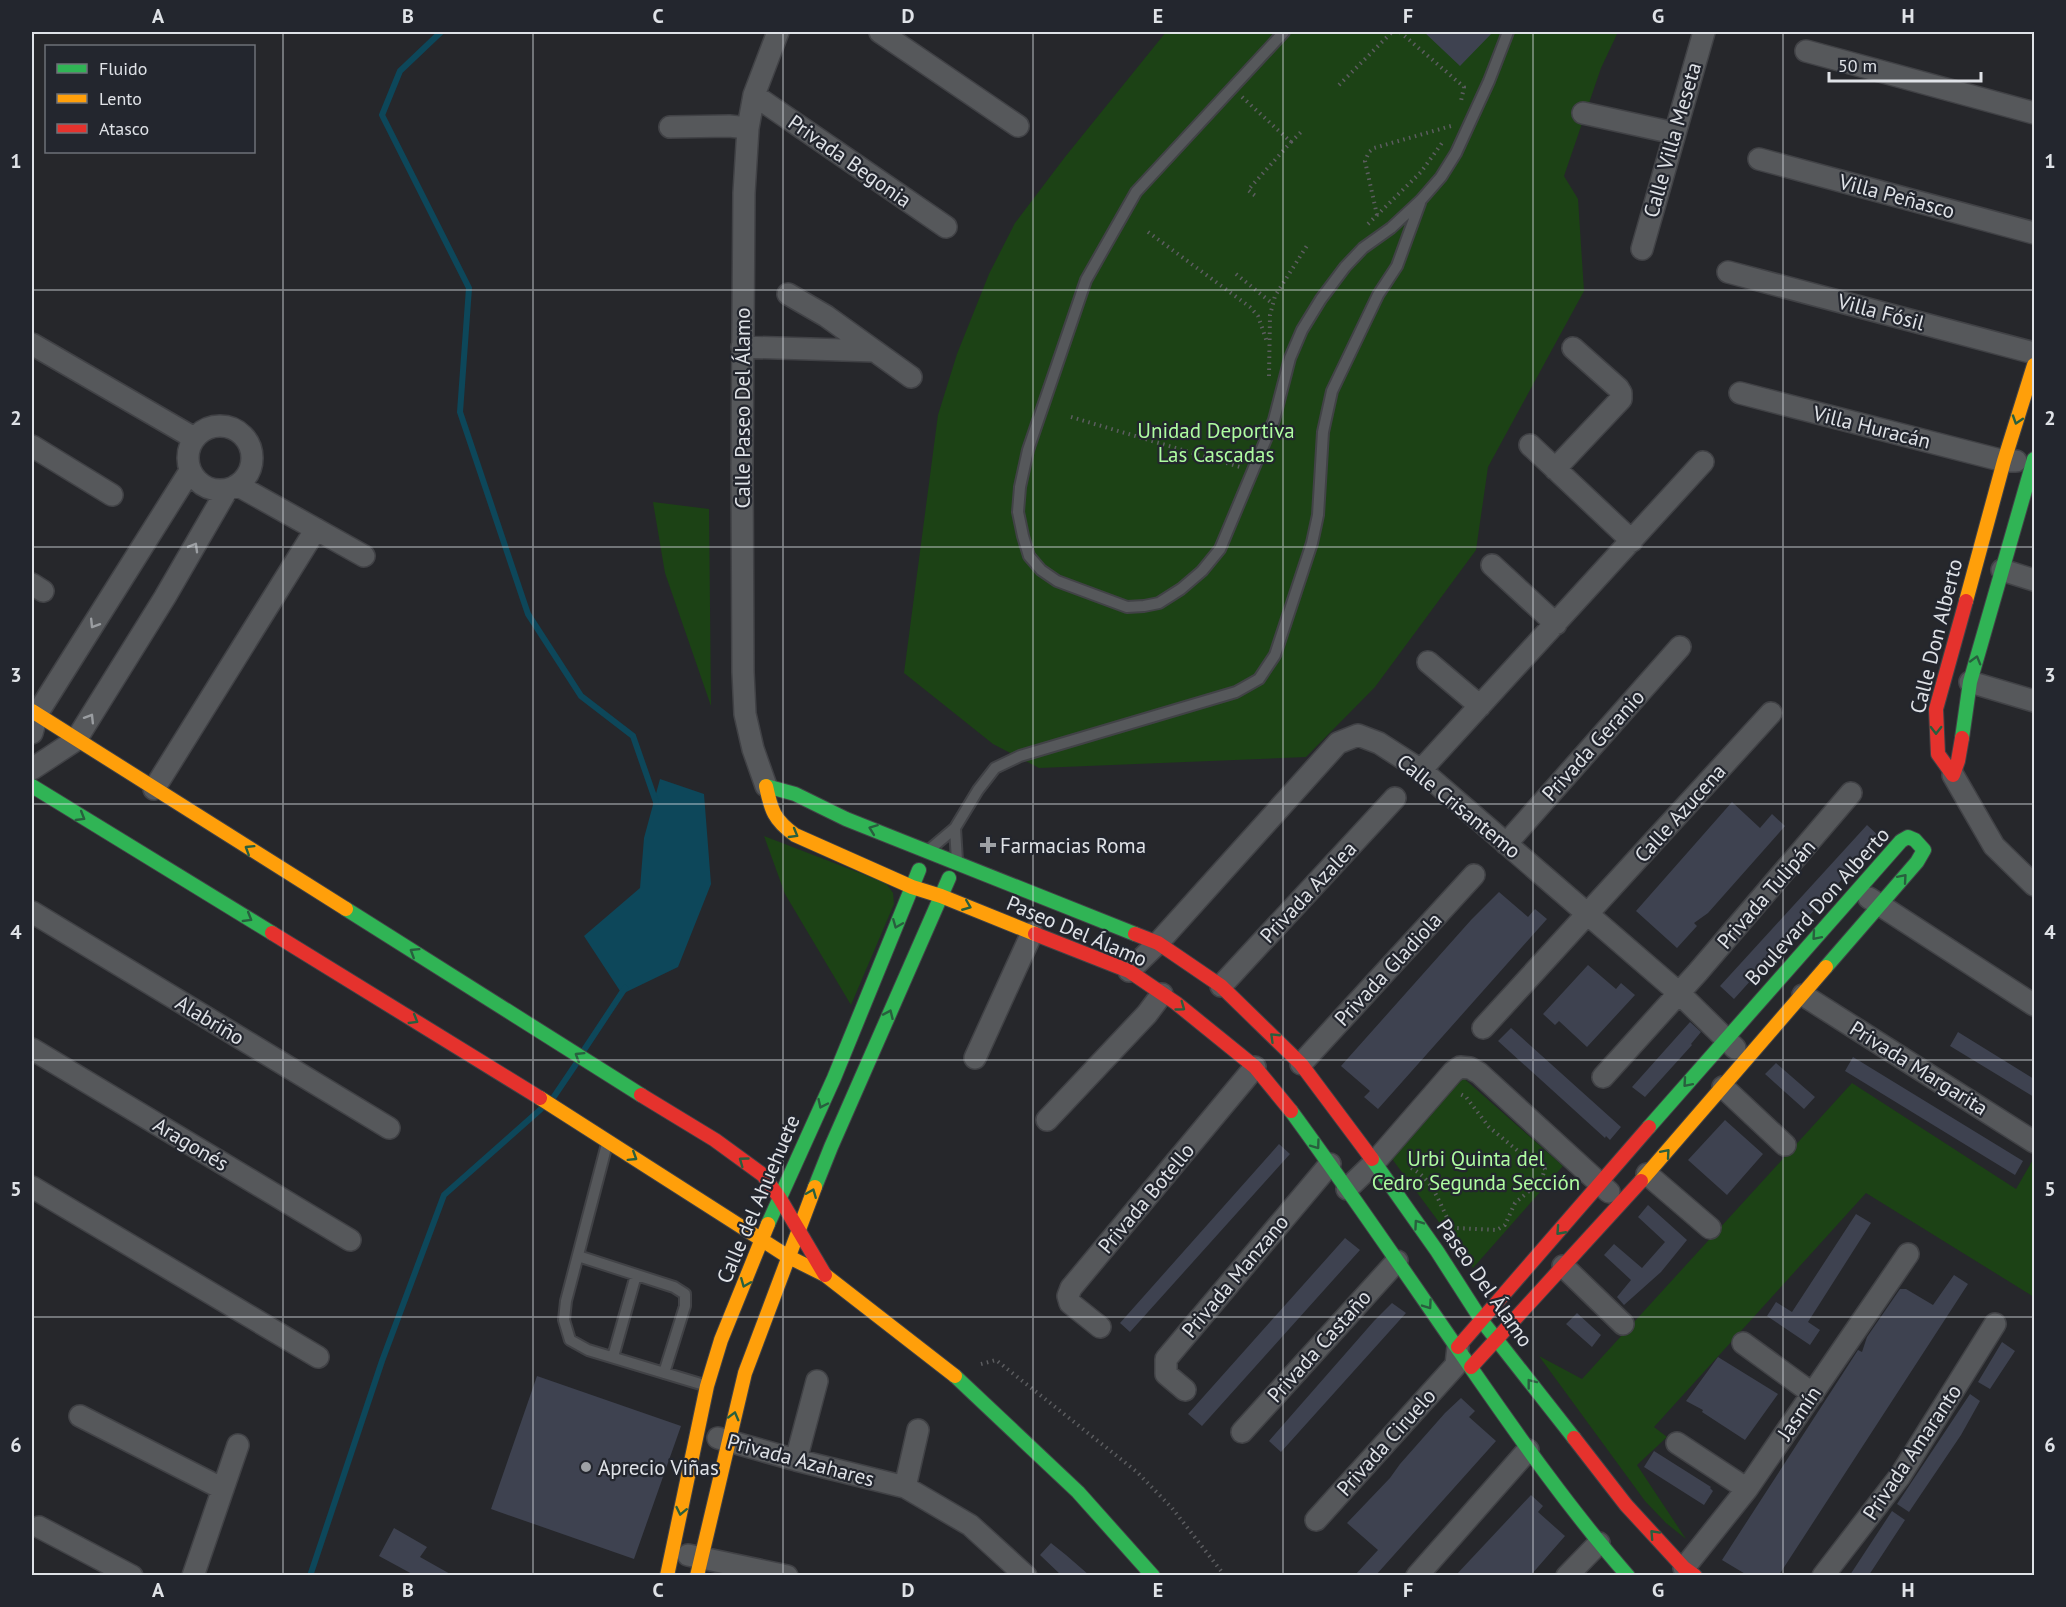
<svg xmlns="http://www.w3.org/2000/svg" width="2066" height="1607" font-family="'PT Sans',sans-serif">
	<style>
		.green { fill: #1c4215 }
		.water { fill: #0d475a }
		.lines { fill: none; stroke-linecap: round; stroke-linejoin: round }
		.stream { stroke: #0d475a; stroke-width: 6 }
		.building { fill: #3e4250 }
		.lane-casing { stroke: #414246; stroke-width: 14 }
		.street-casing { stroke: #414246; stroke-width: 24 }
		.fast-casing { stroke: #414246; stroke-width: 16 }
		.slow-casing { stroke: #414246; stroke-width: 16 }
		.jam-casing { stroke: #414246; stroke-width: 16 }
		.path { stroke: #5c5d60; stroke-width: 4; stroke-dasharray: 1.5 4.5; stroke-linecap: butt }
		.lane { stroke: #56585b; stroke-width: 10 }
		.street { stroke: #56585b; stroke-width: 21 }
		.fast { stroke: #30b455; stroke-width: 14 }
		.slow { stroke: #ff9f0a; stroke-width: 14 }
		.jam { stroke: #e5322d; stroke-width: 14 }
		.oneway { stroke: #285f3e }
		.oneway2 { stroke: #9a9da1 }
		.grid { fill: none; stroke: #dfe2e7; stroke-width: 1.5; stroke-opacity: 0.55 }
		.poi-dot { fill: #9ea1a5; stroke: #23262e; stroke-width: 2 }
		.labels { text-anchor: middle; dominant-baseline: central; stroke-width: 4.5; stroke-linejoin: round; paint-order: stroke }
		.street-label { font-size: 21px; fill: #dfe2e7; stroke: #23262e }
		.park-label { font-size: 21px; fill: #aefca0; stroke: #23262e }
		.poi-label { font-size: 21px; fill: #dfe2e7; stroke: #23262e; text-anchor: start }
		.neatline { fill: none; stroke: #dfe2e7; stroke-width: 2 }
		.grid-label { font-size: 20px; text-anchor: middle; font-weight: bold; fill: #dfe2e7 }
	</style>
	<rect width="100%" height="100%" fill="#26272b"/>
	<path class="green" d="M1166 32H1618L1601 68 1564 176 1578 199 1584 291 1488 467 1476 550 1375 687 1306 757 1039 768 993 744 904 673 938 415 957 354 989 274 1015 223 1065 157Z
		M653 502 709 509 711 706 665 573Z
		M764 836 886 883 893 893 894 904 851 1005 785 894Z
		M1451 1067 1563 1166 1473 1268 1381 1144Z
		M1852 1083 2016 1189 2034 1158V1297L1866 1193 1654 1427 1667 1437 1637 1465 1686 1539 1666 1523 1645 1501 1539 1356 1582 1379Z"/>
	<path class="water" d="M660 779 704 794 711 884 678 967 622 994 584 936 640 888 644 838Z"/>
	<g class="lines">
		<path class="stream" d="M441 32 400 71 382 115 469 288 460 412 528 614 581 696 633 736 656 802
			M584 1050 625 988
			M553 1098 576 1064
			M310 1576 382 1361 444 1195 541 1109"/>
	</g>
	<path class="building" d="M1424 32H1493L1460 66Z
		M1732 802 1760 828 1772 814 1785 826 1708 913 1694 923 1697 926 1677 948 1636 911Z
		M1867 825 1880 837 1734 999 1720 986Z
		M1499 892 1528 917 1535 909 1547 919 1378 1109 1364 1097 1370 1091 1341 1066 1471 920Z
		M1588 965 1616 989 1621 983 1635 995 1587 1047 1559 1021 1555 1025 1543 1014Z
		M1690 1022 1701 1032 1691 1044 1692 1045 1645 1097 1632 1087Z
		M1511 1028 1621 1127 1610 1140 1606 1136 1605 1138 1498 1041Z
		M1958 1032 2034 1079V1097L1950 1046Z
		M1853 1057 2023 1161 2015 1175 1845 1071Z
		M1776 1063 1815 1097 1804 1109 1765 1074Z
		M1725 1120 1763 1154 1727 1195 1688 1160Z
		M1279 1144 1290 1154 1130 1332 1120 1323Z
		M1648 1205 1687 1240 1661 1272 1624 1305 1617 1297 1631 1280 1604 1255 1614 1244 1642 1268 1665 1242 1638 1217Z
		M1856 1214 1871 1223 1808 1322 1820 1330 1810 1345 1767 1316 1776 1302 1792 1312Z
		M1345 1238 1360 1250 1202 1426 1188 1414Z
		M1954 1275 1968 1284 1779 1575H1747L1722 1560 1858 1350 1862 1352 1867 1337 1900 1289H1906L1933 1305Z
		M1392 1303 1406 1313 1281 1452 1269 1441 1374 1321Z
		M1577 1313 1601 1335 1592 1347 1566 1324Z
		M2002 1342 2015 1351 1990 1389 1978 1382Z
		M1718 1357 1778 1394 1745 1440 1702 1412 1703 1410 1686 1401Z
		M537 1376 681 1426 634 1559 491 1509Z
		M1970 1394 1980 1401 1961 1435 1909 1512 1897 1504Z
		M1461 1398 1475 1411 1469 1417 1496 1441 1376 1575H1355L1378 1550 1347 1523 1390 1478 1400 1464 1445 1413Z
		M1654 1451 1711 1487 1710 1488 1713 1491 1704 1505 1644 1467Z
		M1531 1495 1543 1506 1538 1512 1565 1536 1531 1575H1456Z
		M1892 1511 1905 1520 1869 1575H1850Z
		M394 1528 427 1547 420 1557 452 1575H414L379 1556Z
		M1051 1543 1066 1555 1089 1575H1061L1040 1555Z"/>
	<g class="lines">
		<defs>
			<path id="lane" d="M1284 32 1136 192 1086 280 1028 450 1020 487 1018 512 1023 536 1029 556 1041 570 1057 581 1127 607 1144 606 1159 603 1181 589 1202 571 1220 549 1274 420 1290 358 1302 330 1321 299 1345 267 1363 248 1391 228 1421 200 1441 177 1456 153 1489 81 1508 32
				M955 828 957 861
				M929 850 955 828 978 790 995 768 1020 756 1236 692 1259 679 1275 655 1312 543 1318 515 1323 432 1332 391 1378 295 1397 266 1420 203
				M607 1144 566 1301 564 1320 570 1340 588 1350 704 1385
				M578 1256 674 1287 685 1294V1306L664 1373
				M613 1357 636 1275"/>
			<path id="street" d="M880 32 1018 126
				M1806 51 2034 113
				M754 95 946 227
				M1583 113 1674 133
				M670 127 729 126 748 128
				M1759 159 2034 233
				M1642 249 1704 32
				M1728 272 2034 353
				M788 294 826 316 911 377
				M32 344 194 438
				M742 347 875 351
				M1740 393 2004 461H2016
				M188 458a32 32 0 1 1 64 0a32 32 0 1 1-64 0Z
				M1530 445 1632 541
				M32 446 112 495
				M1555 469 1621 399V393L1618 388 1573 348
				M237 485 364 556
				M1492 565 1556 624
				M2002 570 2034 580
				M32 584 43 591
				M1428 662 1480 706
				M1970 682 2034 701
				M32 733 37 714 190 471
				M32 769 76 740 165 597 227 490
				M1421 770 1703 462
				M1953 775 1994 846 2034 885
				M766 786 753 749 745 714 743 672 742 467 744 193 748 128 754 95 778 32
				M154 789 316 529
				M1506 844 1680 647
				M1869 898 2034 1005
				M32 912 389 1128
				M1129 971 1158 943 1338 743 1358 735 1379 743 1421 770 1679 993 1735 1048
				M1221 986 1395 798
				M1803 995 2034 1142
				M1483 1028 1771 713
				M32 1049 350 1240
				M975 1058 1032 933
				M1301 1064 1474 875
				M1603 1077 1698 972 1851 793
				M1723 1087 1785 1145
				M1047 1120 1147 1014 1162 994
				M1647 1174 1710 1228
				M32 1187 318 1357
				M1347 1189 1374 1163 1453 1072 1460 1067 1470 1068 1479 1073 1609 1192
				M1563 1266 1623 1324
				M1100 1327 1070 1303 1068 1296 1071 1288 1255 1067
				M1743 1343 1813 1394
				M1185 1390 1166 1374V1359L1330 1164
				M80 1416 223 1489
				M1242 1432 1397 1261
				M718 1438 796 1460 905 1487 970 1525 1026 1576
				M1677 1443 1747 1489
				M796 1460 817 1381
				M905 1487 918 1430
				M1316 1520 1456 1365 1458 1347
				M39 1527 132 1576
				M688 1555 787 1576
				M1684 1568 1747 1489 1908 1254
				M193 1576 238 1445
				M1417 1576 1528 1450
				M1567 1576 1599 1543
				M1823 1576 1900 1476 1995 1324"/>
			<path id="fast" d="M1962 738 1970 682 2034 459
				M32 786 272 933
				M766 786 795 794 846 819 1135 934
				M346 909 641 1095
				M1291 1111C1352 1194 1410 1280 1469 1365 1519 1437 1570 1510 1628 1576
				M1649 1127 1901 841 1908 837 1915 840 1924 850 1917 862 1826 967
				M1372 1159 1437 1251 1482 1321 1574 1438
				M815 1187 831 1147 949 878
				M768 1224 834 1078 919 870
				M955 1376 1078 1492 1153 1576"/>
			<path id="slow" d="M1966 601 2004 461 2034 365
				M32 711 346 909
				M766 786C771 810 774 820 795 835L912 887 941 896 1035 934
				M540 1098 787 1256 825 1275 955 1376
				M1641 1181 1826 967
				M667 1576 707 1386 721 1340 768 1224
				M697 1576 745 1373 815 1187"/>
			<path id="jam" d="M1962 738 1958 761 1953 775 1938 754 1936 709 1966 601
				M272 933 540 1098
				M1035 934 1129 971 1176 1003 1255 1067 1291 1111
				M1135 934 1158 943 1221 986 1301 1064 1372 1159
				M641 1095 715 1140 763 1175 779 1197 825 1275
				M1458 1347 1649 1127
				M1471 1367 1641 1181
				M1574 1438 1626 1505 1684 1568 1695 1576"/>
		</defs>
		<use href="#lane" class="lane-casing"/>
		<use href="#street" class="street-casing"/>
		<use href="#fast" class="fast-casing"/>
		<use href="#slow" class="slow-casing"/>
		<use href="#jam" class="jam-casing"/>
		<path class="path" d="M1400 32 1464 87 1461 101
			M1339 85 1392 32
			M1242 97 1291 142 1248 190 1258 198
			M1291 142 1303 130
			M1377 215 1365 161 1369 152 1374 148 1451 126
			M1368 224 1421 172 1442 143
			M1148 232 1250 307 1258 316 1267 342
			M1236 274 1273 304
			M1269 376 1270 315 1275 296 1308 244
			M1071 417 1240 467
			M1411 1168C1434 1180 1439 1204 1451 1225L1456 1228 1497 1230 1505 1225 1515 1203 1541 1181 1545 1169 1531 1155 1524 1156 1489 1127 1466 1097 1458 1093
			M981 1364 996 1360 1137 1472 1172 1508 1225 1576"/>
		<use href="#lane" class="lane"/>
		<use href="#street" class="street"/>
		<use href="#fast" class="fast"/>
		<use href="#slow" class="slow"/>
		<use href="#jam" class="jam"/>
	</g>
	<defs><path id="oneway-chevron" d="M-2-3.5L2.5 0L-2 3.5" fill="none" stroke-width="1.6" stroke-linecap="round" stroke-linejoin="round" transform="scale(1.5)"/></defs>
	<g class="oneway">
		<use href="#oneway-chevron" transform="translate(2017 420) rotate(108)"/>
		<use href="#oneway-chevron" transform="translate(1976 660) rotate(-74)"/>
		<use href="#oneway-chevron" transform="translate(1936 730) rotate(90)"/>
		<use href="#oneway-chevron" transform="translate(81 817) rotate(31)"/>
		<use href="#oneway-chevron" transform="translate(873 829) rotate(-159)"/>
		<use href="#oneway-chevron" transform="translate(794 834) rotate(30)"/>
		<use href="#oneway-chevron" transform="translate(249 849) rotate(-148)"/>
		<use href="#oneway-chevron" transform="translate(1903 878) rotate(-49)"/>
		<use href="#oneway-chevron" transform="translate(967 906) rotate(22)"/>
		<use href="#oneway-chevron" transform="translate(248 918) rotate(31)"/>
		<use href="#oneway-chevron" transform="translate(897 924) rotate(112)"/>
		<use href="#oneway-chevron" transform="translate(1816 936) rotate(131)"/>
		<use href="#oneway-chevron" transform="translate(414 952) rotate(-148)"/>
		<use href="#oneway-chevron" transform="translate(1181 1007) rotate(36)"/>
		<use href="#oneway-chevron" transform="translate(889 1014) rotate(-66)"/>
		<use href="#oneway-chevron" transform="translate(414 1020) rotate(31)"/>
		<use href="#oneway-chevron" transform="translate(1274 1037) rotate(-136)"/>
		<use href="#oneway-chevron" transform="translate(579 1056) rotate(-148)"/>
		<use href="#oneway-chevron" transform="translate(1687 1083) rotate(131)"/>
		<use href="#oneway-chevron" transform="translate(822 1104) rotate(115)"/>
		<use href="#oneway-chevron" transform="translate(1316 1145) rotate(54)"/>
		<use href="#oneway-chevron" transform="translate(1666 1153) rotate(-49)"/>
		<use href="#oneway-chevron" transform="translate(633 1157) rotate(32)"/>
		<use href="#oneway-chevron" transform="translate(743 1161) rotate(-144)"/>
		<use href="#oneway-chevron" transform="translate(812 1193) rotate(-68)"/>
		<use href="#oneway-chevron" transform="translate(1418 1224) rotate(-125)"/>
		<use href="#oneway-chevron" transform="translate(1560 1231) rotate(132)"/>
		<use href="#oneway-chevron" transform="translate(745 1283) rotate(112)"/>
		<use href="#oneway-chevron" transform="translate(1428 1305) rotate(55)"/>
		<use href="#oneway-chevron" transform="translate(1531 1383) rotate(-128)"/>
		<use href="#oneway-chevron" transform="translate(734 1416) rotate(-75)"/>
		<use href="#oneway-chevron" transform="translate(681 1511) rotate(102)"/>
		<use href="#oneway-chevron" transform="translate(1654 1534) rotate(-133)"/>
	</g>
	<g class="oneway2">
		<use href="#oneway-chevron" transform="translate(194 547) rotate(-60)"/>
		<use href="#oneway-chevron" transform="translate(94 624) rotate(122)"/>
		<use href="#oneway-chevron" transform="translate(90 718) rotate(-58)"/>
	</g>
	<path class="grid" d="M283 32V1576M533 32V1576M783 32V1576M1033 32V1576M1283 32V1576M1533 32V1576M1783 32V1576M32 290H2034M32 547H2034M32 804H2034M32 1060H2034M32 1317H2034"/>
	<g class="poi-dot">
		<path d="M985 836h6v6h6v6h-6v6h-6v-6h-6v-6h6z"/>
		<circle cx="586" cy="1467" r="6"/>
	</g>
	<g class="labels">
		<g class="street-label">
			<text transform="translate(1672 140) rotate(-74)">Calle Villa Meseta</text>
			<text transform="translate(850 161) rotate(35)">Privada Begonia</text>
			<text transform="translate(1897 196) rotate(15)">Villa Peñasco</text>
			<text transform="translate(1881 312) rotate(15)">Villa Fósil</text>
			<text transform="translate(742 408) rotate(-90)">Calle Paseo Del Álamo</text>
			<text transform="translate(1872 427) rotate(14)">Villa Huracán</text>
			<text transform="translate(1936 636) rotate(-76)">Calle Don Alberto</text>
			<text transform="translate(1593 745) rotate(-48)">Privada Geranio</text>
			<text transform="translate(1459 806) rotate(39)">Calle Crisantemo</text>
			<text transform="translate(1680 813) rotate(-48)">Calle Azucena</text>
			<text transform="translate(1308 892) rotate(-47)">Privada Azalea</text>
			<text transform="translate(1766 894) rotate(-49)">Privada Tulipán</text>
			<text transform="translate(1817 906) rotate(-48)">Boulevard Don Alberto</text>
			<text transform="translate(1077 931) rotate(23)">Paseo Del Álamo</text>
			<text transform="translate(1388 969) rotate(-47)">Privada Gladiola</text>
			<text transform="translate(210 1020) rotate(31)">Alabriño</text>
			<text transform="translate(1919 1068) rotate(32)">Privada Margarita</text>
			<text transform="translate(191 1144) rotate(31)">Aragonés</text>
			<text transform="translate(1146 1198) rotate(-50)">Privada Botello</text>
			<text transform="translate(758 1199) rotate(-67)">Calle del Ahuehuete</text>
			<text transform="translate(1235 1276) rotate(-50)">Privada Manzano</text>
			<text transform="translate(1485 1283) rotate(55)">Paseo Del Álamo</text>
			<text transform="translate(1319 1346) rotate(-48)">Privada Castaño</text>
			<text transform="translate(1799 1413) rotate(-56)">Jasmín</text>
			<text transform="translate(1386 1442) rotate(-48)">Privada Ciruelo</text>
			<text transform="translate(1912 1452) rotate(-56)">Privada Amaranto</text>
			<text transform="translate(801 1460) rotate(15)">Privada Azahares</text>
		</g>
		<g class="park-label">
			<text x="1216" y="430">Unidad Deportiva<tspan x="1216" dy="24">Las Cascadas</tspan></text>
			<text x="1476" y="1158">Urbi Quinta del<tspan x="1476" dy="24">Cedro Segunda Sección</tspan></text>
		</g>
		<g class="poi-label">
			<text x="1000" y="845">Farmacias Roma</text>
			<text x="598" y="1467">Aprecio Viñas</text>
		</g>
	</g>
	<rect width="2066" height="1607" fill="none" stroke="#23262e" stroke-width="66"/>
	<rect x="45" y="45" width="210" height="108" fill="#23262e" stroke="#6e7178" stroke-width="1.5"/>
	<rect x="57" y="64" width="30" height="9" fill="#30b455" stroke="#6e7178" stroke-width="1.5"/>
	<text x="99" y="75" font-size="18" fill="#dfe2e7">Fluido</text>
	<rect x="57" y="94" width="30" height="9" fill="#ff9f0a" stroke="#6e7178" stroke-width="1.5"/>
	<text x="99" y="105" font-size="18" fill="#dfe2e7">Lento</text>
	<rect x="57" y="124" width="30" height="9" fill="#e5322d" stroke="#6e7178" stroke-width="1.5"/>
	<text x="99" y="135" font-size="18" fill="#dfe2e7">Atasco</text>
	<path d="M1829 72v9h152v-9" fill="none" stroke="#dfe2e7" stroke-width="3"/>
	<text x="1838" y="72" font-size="18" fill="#dfe2e7" stroke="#23262e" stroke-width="4.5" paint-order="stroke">50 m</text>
	<rect x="33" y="33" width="2000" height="1541" class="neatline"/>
	<g class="grid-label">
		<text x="158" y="23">A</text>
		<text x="408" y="23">B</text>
		<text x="658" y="23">C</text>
		<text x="908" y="23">D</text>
		<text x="1158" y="23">E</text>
		<text x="1408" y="23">F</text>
		<text x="1658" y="23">G</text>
		<text x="1908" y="23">H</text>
		<text x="16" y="168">1</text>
		<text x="2050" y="168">1</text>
		<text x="16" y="425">2</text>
		<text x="2050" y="425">2</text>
		<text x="16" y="682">3</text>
		<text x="2050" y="682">3</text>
		<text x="16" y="939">4</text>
		<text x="2050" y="939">4</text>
		<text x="16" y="1196">5</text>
		<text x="2050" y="1196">5</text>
		<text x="16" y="1452">6</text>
		<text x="2050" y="1452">6</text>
		<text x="158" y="1597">A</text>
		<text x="408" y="1597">B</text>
		<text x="658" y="1597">C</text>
		<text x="908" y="1597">D</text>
		<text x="1158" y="1597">E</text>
		<text x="1408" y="1597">F</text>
		<text x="1658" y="1597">G</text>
		<text x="1908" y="1597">H</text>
	</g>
</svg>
